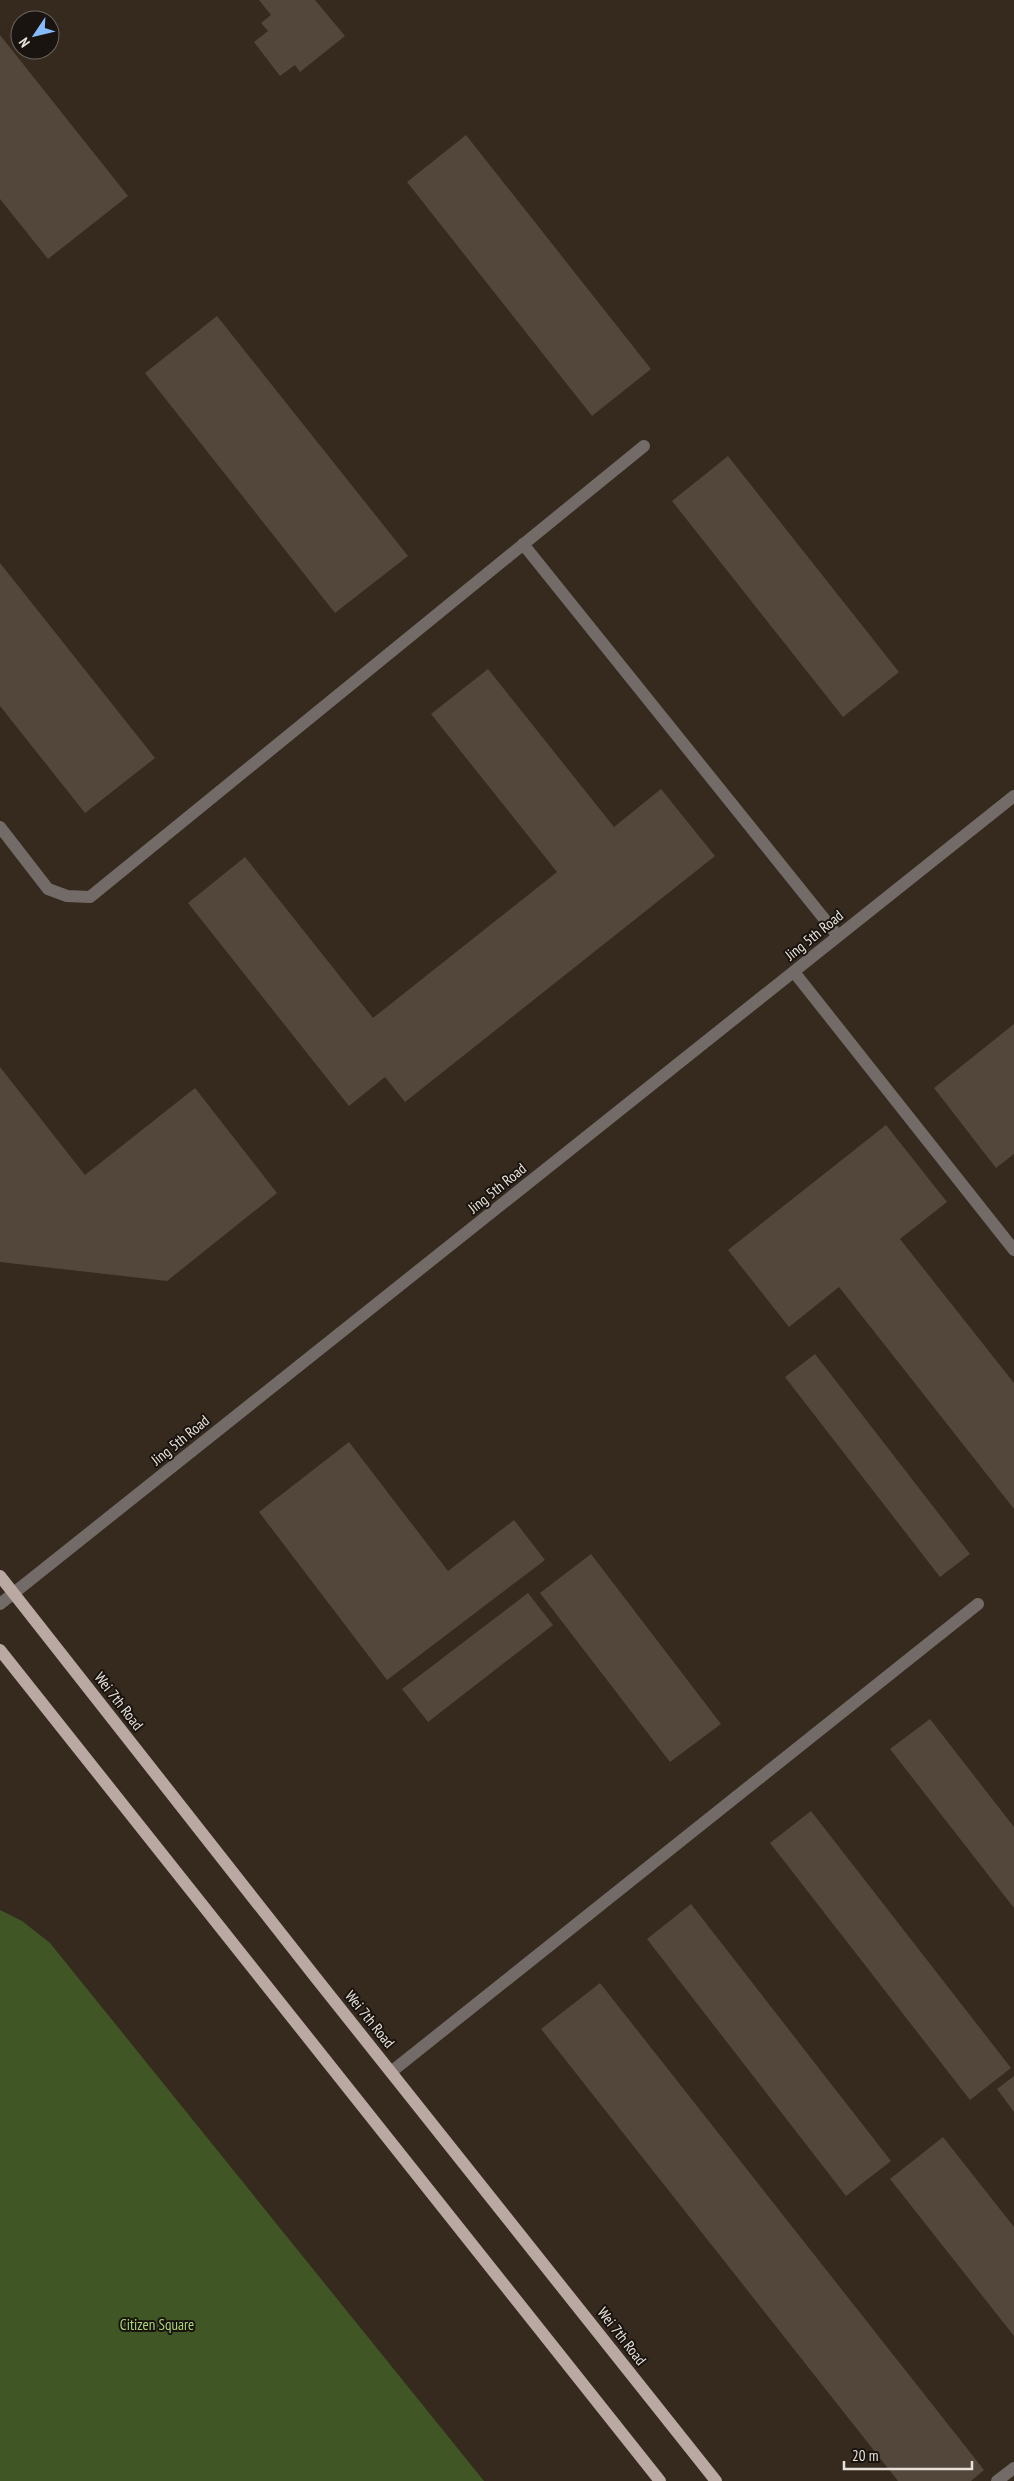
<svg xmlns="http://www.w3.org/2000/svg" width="1014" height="2481" font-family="'PT Sans Narrow',sans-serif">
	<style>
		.green { fill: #405624 }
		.building { fill: #53463a }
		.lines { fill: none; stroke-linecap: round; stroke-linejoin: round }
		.minor { stroke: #736b68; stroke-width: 12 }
		.major { stroke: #baa8a3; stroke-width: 12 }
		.labels { text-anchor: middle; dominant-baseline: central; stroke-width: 4; stroke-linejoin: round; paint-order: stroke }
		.street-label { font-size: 15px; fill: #e9e2da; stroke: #19140f }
		.park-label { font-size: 15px; fill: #a9d677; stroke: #19140f }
	</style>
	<rect width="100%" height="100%" fill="#362a1f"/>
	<path class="green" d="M0 1910 22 1921 50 1943 484 2481H0Z"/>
	<path class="building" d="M259 0H315L345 36 300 72 295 65 280 76 254 42 268 31 261 23 271 15Z
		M0 35 128 196 48 259 0 199Z
		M466 135 651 369 592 416 407 182Z
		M217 316 408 556 335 613 145 373Z
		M728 456 899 672 843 717 672 501Z
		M0 563 155 758 85 813 0 706Z
		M488 669 614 827 661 789 715 856 405 1102 385 1077 349 1106 188 903 245 857 373 1018 557 872 431 714Z
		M1014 1024V1154L996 1168 934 1088Z
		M0 1067 85 1175 195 1088 277 1193 167 1281 0 1262Z
		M886 1125 947 1202 900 1239 1014 1383V1509L839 1287 789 1327 728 1250Z
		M815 1354 970 1554 940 1577 785 1377Z
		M349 1442 448 1571 514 1520 545 1560 387 1680 259 1512Z
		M591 1554 721 1724 670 1762 540 1593Z
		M528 1593 553 1625 428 1722 402 1689Z
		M930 1719 1014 1827V1908L890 1749Z
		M811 1811 1011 2068 970 2100 770 1843Z
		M691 1904 891 2161 846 2196 647 1939Z
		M600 1983 984 2470 971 2481H898L541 2029Z
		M1014 2076V2112L997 2089Z
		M943 2137 1014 2227V2336L890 2179Z"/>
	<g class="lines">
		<path class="minor" d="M523 544 838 936
			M0 827 48 889 67 896 90 897 644 446
			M794 972 1014 1250
			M0 1604 1014 796
			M391 2072 978 1604
			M997 2481 1014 2468"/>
		<path class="major" d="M0 1576 316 1978 716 2481
			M0 1650 660 2481"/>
	</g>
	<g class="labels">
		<g class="street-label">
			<text transform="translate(814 935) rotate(-39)">Jing 5th Road</text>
			<text transform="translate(497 1188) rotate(-39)">Jing 5th Road</text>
			<text transform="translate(180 1440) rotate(-39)">Jing 5th Road</text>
			<text transform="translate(119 1701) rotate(52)">Wei 7th Road</text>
			<text transform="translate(370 2019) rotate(51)">Wei 7th Road</text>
			<text transform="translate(622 2336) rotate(52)">Wei 7th Road</text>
		</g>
		<g class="park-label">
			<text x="157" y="2324">Citizen Square</text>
		</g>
	</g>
	<g transform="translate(35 35) rotate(235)"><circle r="24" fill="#19140f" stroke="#6c6660"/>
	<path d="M0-4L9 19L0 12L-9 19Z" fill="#85bbfb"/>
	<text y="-8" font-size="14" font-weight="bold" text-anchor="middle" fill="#e9e2da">N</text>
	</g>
	<path d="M844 2461v8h128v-8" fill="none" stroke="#e9e2da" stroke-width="2.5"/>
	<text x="852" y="2461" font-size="15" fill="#e9e2da" stroke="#19140f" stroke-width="4" paint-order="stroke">20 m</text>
</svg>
